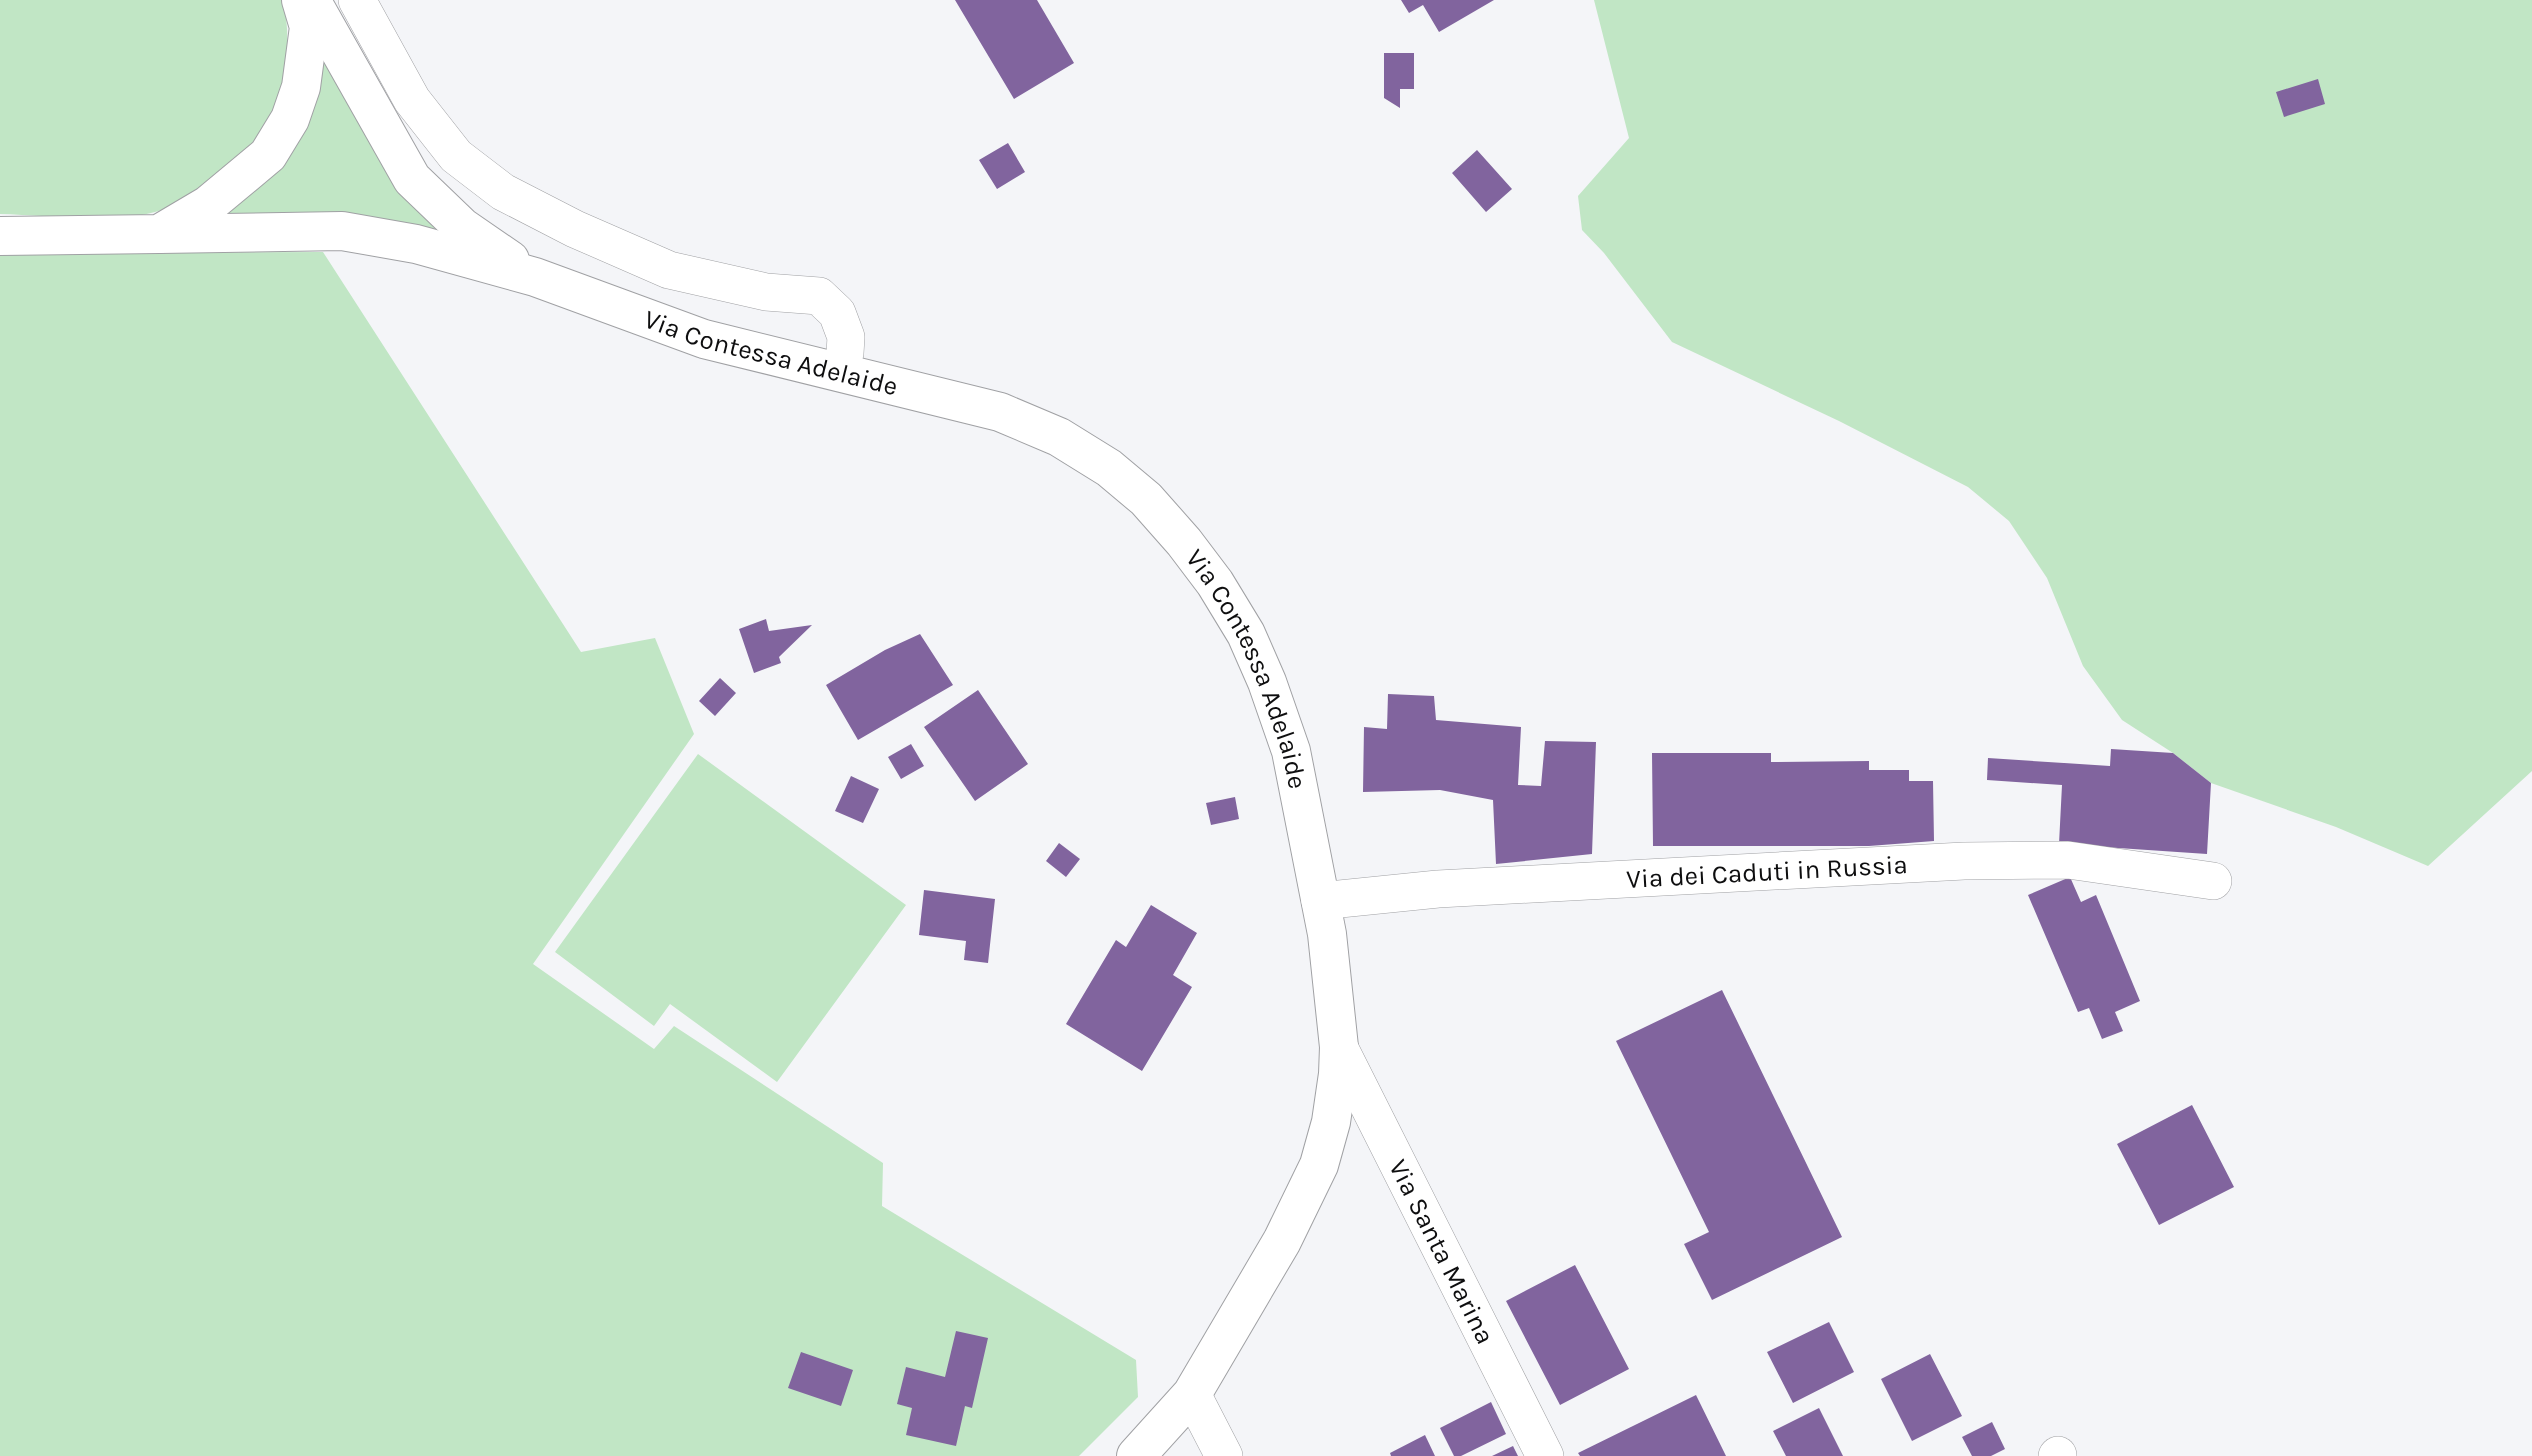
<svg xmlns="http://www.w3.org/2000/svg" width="2532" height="1456" font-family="Karla,sans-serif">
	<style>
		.green { fill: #c1e6c5 }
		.building { fill: #81649e }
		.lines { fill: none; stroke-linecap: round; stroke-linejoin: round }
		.minor-casing { stroke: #a0a1a4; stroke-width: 38 }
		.tertiary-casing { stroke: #a0a1a4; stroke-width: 40 }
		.secondary-casing { stroke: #a0a1a4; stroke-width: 40 }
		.minor { stroke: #fff; stroke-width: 37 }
		.tertiary { stroke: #fff; stroke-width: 38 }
		.secondary { stroke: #fff; stroke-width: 38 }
		.labels { text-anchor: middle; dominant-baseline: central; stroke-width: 5; stroke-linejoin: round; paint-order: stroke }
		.street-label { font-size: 26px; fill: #0e0e0f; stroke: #fff }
	</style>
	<rect width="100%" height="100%" fill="#f4f5f8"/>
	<path class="green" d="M0 0H283C293 42 286 103 258 138 249 150 234 160 222 170 203 188 181 205 155 212 114 224 44 215 0 214Z
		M1594 0H2532V771L2428 866 2336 827 2211 783 2173 753 2122 720 2083 666 2047 578 2009 521 1968 487 1839 421 1672 342 1604 253 1582 230 1578 196 1629 138Z
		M318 58H326L420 211 444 238 204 222Z
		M323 252 581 652 655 638 694 734 533 964 654 1049 674 1026 883 1163 882 1206 1136 1360 1138 1397 1079 1456H0V253Z
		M698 754 906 905 777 1082 670 1004 654 1026 555 952Z"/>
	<path class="building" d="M955 0H1037L1074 63 1014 99Z
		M1401 0H1494L1439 32 1423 5 1409 13Z
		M1384 53H1414V89H1400V108L1384 98Z
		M2318 79 2325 104 2284 117 2276 92Z
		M1008 143 1025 172 997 189 979 160Z
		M1477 150 1512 189 1486 212 1452 173Z
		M766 619 769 631 812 625 779 657 781 663 754 673 739 629Z
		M920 634 953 685 858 740 826 685 885 650Z
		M720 678 736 693 715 716 699 701Z
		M978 690 1028 764 975 801 924 727Z
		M1388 694 1434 696 1436 720 1521 727 1518 785 1541 786 1545 741 1596 742 1592 854 1496 864 1493 800 1440 790 1363 792 1364 727 1387 729Z
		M911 744 924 766 901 779 888 757Z
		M2111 749 2173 753 2211 783 2207 854 2059 844 2062 785 1987 780 1988 758 2110 766Z
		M1652 753H1771V762L1869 761V770H1909V781H1933L1934 841 1869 846H1653Z
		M851 776 879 789 863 823 835 811Z
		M1235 797 1239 819 1211 825 1206 803Z
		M1059 843 1080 859 1066 877 1046 861Z
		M2070 877 2081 902 2096 895 2140 1001 2115 1012 2123 1031 2102 1039 2089 1008 2078 1012 2028 895Z
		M924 890 995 899 988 963 964 960 966 941 919 935Z
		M1151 905 1197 933 1173 975 1192 987 1142 1071 1066 1024 1116 940 1126 947Z
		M1722 990 1842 1237 1712 1300 1684 1244 1709 1232 1616 1041Z
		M2192 1105 2234 1187 2159 1225 2117 1144Z
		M1575 1265 1629 1369 1560 1405 1506 1301Z
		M1829 1322 1854 1372 1793 1403 1767 1352Z
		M956 1331 988 1338 972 1408 965 1406 956 1446 906 1435 912 1408 897 1404 906 1367 945 1377Z
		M801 1352 853 1370 841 1406 788 1388Z
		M1930 1354 1962 1416 1912 1441 1881 1379Z
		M1696 1395 1726 1456H1580L1578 1453Z
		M1491 1402 1506 1434 1461 1456H1454L1440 1428Z
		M1819 1408 1843 1456H1786L1773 1431Z
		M1992 1422 2005 1449 1991 1456H1972L1962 1437Z
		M1425 1435 1435 1456H1391L1390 1453Z
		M1513 1446 1518 1456H1492Z"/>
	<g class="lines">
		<defs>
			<g id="minor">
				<path d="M357 0 412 100 456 156 503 192 575 229 669 270 766 292 819 296 837 313 846 337 845 353 839 372"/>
				<path id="s1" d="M1320 901 1438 889 1964 861 2068 860 2213 881"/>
				<path id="s2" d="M1339 1047 1545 1456"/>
				<path d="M1192 1394 1224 1456"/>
				<path d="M2057 1456 2058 1455"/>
			</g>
			<g id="tertiary">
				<path d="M311 0 412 179 462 227 510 260"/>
				<path id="s3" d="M159 234 342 231 416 244 535 277 704 339 1000 412 1059 437 1109 468 1146 499 1184 542 1215 583 1246 634 1267 682 1291 751 1327 934 1339 1047 1338 1074 1331 1122 1319 1165 1282 1241 1192 1394 1136 1456"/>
			</g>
			<path id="secondary" d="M0 236 159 234 208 205 268 155 290 119 301 87 309 27 301 0"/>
		</defs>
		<use href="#minor" class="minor-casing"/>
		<use href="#tertiary" class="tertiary-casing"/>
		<use href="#secondary" class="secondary-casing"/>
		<use href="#minor" class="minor"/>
		<use href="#tertiary" class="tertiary"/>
		<use href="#secondary" class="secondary"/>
	</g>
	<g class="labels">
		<g class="street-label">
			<text stroke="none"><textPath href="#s3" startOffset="630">Via Contessa Adelaide</textPath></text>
			<text stroke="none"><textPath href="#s3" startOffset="1239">Via Contessa Adelaide</textPath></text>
			<text stroke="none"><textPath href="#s1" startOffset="448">Via dei Caduti in Russia</textPath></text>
			<text stroke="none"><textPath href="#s2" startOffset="229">Via Santa Marina</textPath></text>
		</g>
	</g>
</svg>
